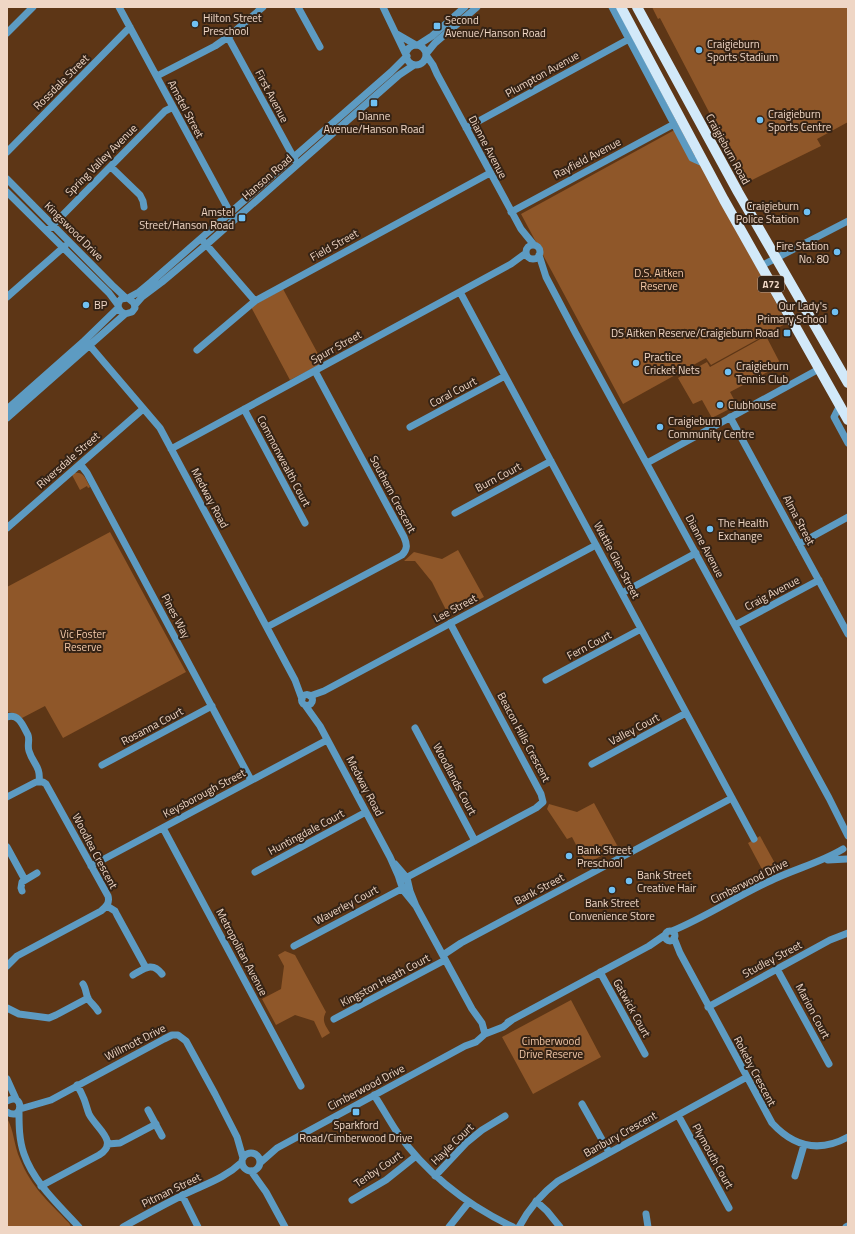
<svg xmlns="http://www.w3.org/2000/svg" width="855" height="1234" font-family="'Titillium Web',sans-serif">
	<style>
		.green { fill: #8f5729 }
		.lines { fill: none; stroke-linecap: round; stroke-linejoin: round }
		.minor { stroke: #5d9bc2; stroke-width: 7 }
		.major { stroke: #d2e9f9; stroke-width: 10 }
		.poi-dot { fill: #70c1f4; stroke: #352315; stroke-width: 1.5 }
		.labels { text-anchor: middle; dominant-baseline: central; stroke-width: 4; stroke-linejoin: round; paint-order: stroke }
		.shield { fill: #352315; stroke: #b7a090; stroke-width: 1 }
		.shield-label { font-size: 10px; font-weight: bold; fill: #efd6c5 }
		.poi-label { font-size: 11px; fill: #efd6c5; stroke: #352315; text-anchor: start }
		.street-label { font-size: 11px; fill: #efd6c5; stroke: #352315 }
		.park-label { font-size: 11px; fill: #f3c8a8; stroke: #352315 }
	</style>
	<rect width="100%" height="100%" fill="#5d3616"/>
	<path class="green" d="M652 7H848V122L817 139 821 146 746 183 660 18 658 19Z
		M680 127 787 323 711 365 706 358 623 404 521 214Z
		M283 289 323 363 290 380 251 307 256 304Z
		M766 336 779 361 778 363 779 366 730 392 737 405 712 418 702 400 693 404 678 378 707 362 710 367Z
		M74 473C84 471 86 480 90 487L88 488 87 486 80 490 72 475Z
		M110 532 186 672 63 738 45 706 22 718C17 714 14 713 7 712V587Z
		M458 550 484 597 449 616 432 582 415 561H404L414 552 442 559Z
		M594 803 618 847 586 864 572 837 567 839 547 809 549 804 577 812Z
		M760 836 777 867 764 873 748 843Z
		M285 951 295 955 326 1012C321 1021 326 1026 330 1033L322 1038 314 1021 295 1015 276 1025 262 999 281 989 284 966 278 955Z
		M571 1000 601 1057 533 1094 502 1037Z
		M7 1118C14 1130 14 1146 20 1159 31 1187 49 1202 69 1223L71 1227H7Z"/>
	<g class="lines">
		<path class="minor" d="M119 7 232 216
			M298 7 320 47
			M383 7 406 55
			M612 7 692 158 703 163
			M7 33 33 7
			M397 34 416 45
			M228 37 295 160
			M418 45 432 36 465 7
			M406 55a10 10 0 1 1 20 0a10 10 0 1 1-20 0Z
			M426 54 435 43 477 7
			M426 55 433 65 437 74 521 229 534 245
			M157 76 215 46 228 37 263 7
			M466 128 629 39
			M7 152 130 27
			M111 167 140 195 143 201 144 207
			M7 179 112 285 126 298
			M7 192 109 293 118 305
			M511 212 674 124
			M47 231 165 111 173 107
			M204 242 255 301
			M526 252a7 7 0 1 1 14 0a7 7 0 1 1-14 0Z
			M539 255 546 277 576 334 829 798 848 836
			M761 266 848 221
			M460 292 754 839
			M7 297 65 246
			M128 298 134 303 135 308 132 312 125 314C118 311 116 305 121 299L128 298 139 292 151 282 391 72 407 56
			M135 305 142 297 162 282 206 245 399 75 414 65
			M85 340 160 428 295 680 302 699
			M197 350 255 301 490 173
			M840 405 834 417 848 443
			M7 409 85 340 118 308
			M244 409 305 523
			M730 417 848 634
			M7 418 125 314
			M410 427 505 376
			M171 449 511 264 526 253
			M647 463 819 369
			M80 464 87 473 251 780
			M455 513 551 461
			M7 528 143 409
			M799 544 848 517
			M622 593 696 553
			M735 625 819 580
			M267 627 402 555C408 549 407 544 404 537L315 371
			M546 680 641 629
			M301.5 700a5.5 5.5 0 1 1 11 0a5.5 5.5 0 1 1-11 0Z
			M310 696 324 691 596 545
			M305 705 320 726 390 857 398 875 403 890 416 906
			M7 717C19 713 23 726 28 735 30 740 27 745 29 751 33 764 41 766 39 782
			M415 728 475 841
			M592 764 686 713
			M102 765 212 706
			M7 797 36 782H43L46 784 108 896C110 903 106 907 101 911L17 956 7 966
			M163 828 301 1086
			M7 847 25 880
			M828 860 847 859
			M395 864 407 878 410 891 416 906 472 1009 482 1023 485 1034
			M91 866 327 740
			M255 872 366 812
			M400 881 536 808 543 802 541 794 450 623
			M22 891 21 888 22 882 37 873
			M107 906 115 911 117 915 146 968
			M665 936a5 5 0 1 1 10 0a5 5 0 1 1-10 0Z
			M672 931C706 917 737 896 770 881 794 869 820 863 843 849
			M674 938 680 953 772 1123C794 1147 819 1153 848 1137
			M294 946 405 887
			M443 955 461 943 732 798
			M777 969 829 1064
			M600 972 645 1054
			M133 975C144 969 152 961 162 974
			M83 984C86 988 86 996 89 1000 92 1004 95 1006 98 1011
			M708 1007 830 940 848 933
			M7 1008 19 1014 49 1018 56 1015 88 998
			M334 1019 445 960
			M508 1022 649 946 665 935
			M7 1079 16 1099
			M374 1095C382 1107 389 1120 397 1132 426 1173 467 1205 513 1227
			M7 1101C24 1091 24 1122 7 1112
			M582 1104 609 1152
			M20 1109 51 1100 164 1039 172 1035H178L186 1041 215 1094 237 1137 243 1158
			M148 1110 162 1136
			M19 1111C19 1125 19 1140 24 1154 34 1183 59 1205 79 1227
			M678 1115 729 1208
			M108 1144 120 1143 156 1124
			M242 1162a9 9 0 1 1 18 0a9 9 0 1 1-18 0Z
			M260 1163 277 1148 465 1046 476 1042 485 1034 503 1027 512 1020
			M251 1171 266 1192 285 1227
			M435 1176 466 1143 482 1130 505 1116
			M795 1176 804 1145
			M41 1186 99 1155C120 1142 96 1128 89 1114 87 1109 86 1104 84 1099 82 1094 80 1090 77 1085
			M182 1195 198 1227
			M352 1200 386 1180 416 1156
			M536 1201 547 1211 560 1227
			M646 1214 648 1227
			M123 1227C143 1216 163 1205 183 1195 205 1184 224 1179 242 1162
			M449 1227 469 1202
			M519 1227C529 1208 541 1194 558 1181L747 1077
			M846 1227 848 1226"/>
		<path class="major" d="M621 7 724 200 848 420
			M637 7 738 192 848 383"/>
	</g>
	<g class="poi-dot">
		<circle cx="195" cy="24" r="4"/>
		<rect x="433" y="22" width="8" height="8" rx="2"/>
		<circle cx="699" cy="50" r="4"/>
		<rect x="370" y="99" width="8" height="8" rx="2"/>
		<circle cx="760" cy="120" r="4"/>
		<circle cx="807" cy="212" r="4"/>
		<rect x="238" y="214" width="8" height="8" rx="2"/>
		<circle cx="837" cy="252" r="4"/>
		<circle cx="86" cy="305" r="4"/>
		<circle cx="835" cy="312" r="4"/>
		<rect x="783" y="329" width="8" height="8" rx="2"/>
		<circle cx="636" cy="363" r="4"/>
		<circle cx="728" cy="372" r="4"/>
		<circle cx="720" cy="405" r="4"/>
		<circle cx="660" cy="427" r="4"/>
		<circle cx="710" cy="529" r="4"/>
		<circle cx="569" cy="856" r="4"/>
		<circle cx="629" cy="881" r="4"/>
		<circle cx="612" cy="890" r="4"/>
		<rect x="352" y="1108" width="8" height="8" rx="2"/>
	</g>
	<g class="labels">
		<rect class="shield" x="758" y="276" width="26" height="16" rx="3"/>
		<g class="shield-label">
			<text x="771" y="284">A72</text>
		</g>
		<g class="poi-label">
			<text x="203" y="18">Hilton Street<tspan x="203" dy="13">Preschool</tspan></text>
			<text x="445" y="20">Second<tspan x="445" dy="13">Avenue/Hanson Road</tspan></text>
			<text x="707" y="44">Craigieburn<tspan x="707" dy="13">Sports Stadium</tspan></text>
			<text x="768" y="114">Craigieburn<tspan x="768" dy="13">Sports Centre</tspan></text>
			<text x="374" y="116" text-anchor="middle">Dianne<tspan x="374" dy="13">Avenue/Hanson Road</tspan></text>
			<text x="799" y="206" text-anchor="end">Craigieburn<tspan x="799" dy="13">Police Station</tspan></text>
			<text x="234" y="212" text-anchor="end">Amstel<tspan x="234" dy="13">Street/Hanson Road</tspan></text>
			<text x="829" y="246" text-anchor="end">Fire Station<tspan x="829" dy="13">No. 80</tspan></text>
			<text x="94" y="305">BP</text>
			<text x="827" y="306" text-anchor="end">Our Lady's<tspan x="827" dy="13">Primary School</tspan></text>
			<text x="779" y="333" text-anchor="end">DS Aitken Reserve/Craigieburn Road</text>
			<text x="644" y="357">Practice<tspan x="644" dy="13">Cricket Nets</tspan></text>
			<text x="736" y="366">Craigieburn<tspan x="736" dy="13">Tennis Club</tspan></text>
			<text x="728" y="405">Clubhouse</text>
			<text x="668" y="421">Craigieburn<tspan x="668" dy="13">Community Centre</tspan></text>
			<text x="718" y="523">The Health<tspan x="718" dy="13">Exchange</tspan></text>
			<text x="577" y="850">Bank Street<tspan x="577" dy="13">Preschool</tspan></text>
			<text x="637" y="875">Bank Street<tspan x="637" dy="13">Creative Hair</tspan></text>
			<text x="612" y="903" text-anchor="middle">Bank Street<tspan x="612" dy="13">Convenience Store</tspan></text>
			<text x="356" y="1125" text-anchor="middle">Sparkford<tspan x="356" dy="13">Road/Cimberwood Drive</tspan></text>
		</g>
		<g class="street-label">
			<text transform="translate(542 74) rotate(-29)">Plumpton Avenue</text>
			<text transform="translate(61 82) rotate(-45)">Rossdale Street</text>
			<text transform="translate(272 96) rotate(62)">First Avenue</text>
			<text transform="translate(186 109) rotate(62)">Amstel Street</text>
			<text transform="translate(488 147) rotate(62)">Dianne Avenue</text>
			<text transform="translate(728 149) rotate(61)">Craigieburn Road</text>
			<text transform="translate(587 158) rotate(-28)">Rayfield Avenue</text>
			<text transform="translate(101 160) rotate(-45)">Spring Valley Avenue</text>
			<text transform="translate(267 177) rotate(-41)">Hanson Road</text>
			<text transform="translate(74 231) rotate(45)">Kingswood Drive</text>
			<text transform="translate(334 245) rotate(-29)">Field Street</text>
			<text transform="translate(336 347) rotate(-29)">Spurr Street</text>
			<text transform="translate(453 392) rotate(-28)">Coral Court</text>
			<text transform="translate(68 460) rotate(-41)">Riversdale Street</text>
			<text transform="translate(284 461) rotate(62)">Commonwealth Court</text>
			<text transform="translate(498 477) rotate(-28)">Burn Court</text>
			<text transform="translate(393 494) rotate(62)">Southern Crescent</text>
			<text transform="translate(210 498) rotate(62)">Medway Road</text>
			<text transform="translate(799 520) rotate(62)">Alma Street</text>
			<text transform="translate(705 546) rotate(62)">Dianne Avenue</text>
			<text transform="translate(617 560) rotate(62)">Wattle Glen Street</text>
			<text transform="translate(772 593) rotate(-28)">Craig Avenue</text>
			<text transform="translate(455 608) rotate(-28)">Lee Street</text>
			<text transform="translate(176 616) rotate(62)">Pines Way</text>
			<text transform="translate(589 645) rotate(-28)">Fern Court</text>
			<text transform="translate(152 726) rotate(-28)">Rosanna Court</text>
			<text transform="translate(634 729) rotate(-28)">Valley Court</text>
			<text transform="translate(524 737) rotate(62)">Beacon Hills Crescent</text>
			<text transform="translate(455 779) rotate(62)">Woodlands Court</text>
			<text transform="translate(365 786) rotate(62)">Medway Road</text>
			<text transform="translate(204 793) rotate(-28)">Keysborough Street</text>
			<text transform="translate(306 832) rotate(-28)">Huntingdale Court</text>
			<text transform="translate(95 851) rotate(62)">Woodlea Crescent</text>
			<text transform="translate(749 881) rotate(-27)">Cimberwood Drive</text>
			<text transform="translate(539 889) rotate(-28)">Bank Street</text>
			<text transform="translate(346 905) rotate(-28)">Waverley Court</text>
			<text transform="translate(242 952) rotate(62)">Metropolitan Avenue</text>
			<text transform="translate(772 959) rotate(-28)">Studley Street</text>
			<text transform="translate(385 980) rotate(-28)">Kingston Heath Court</text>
			<text transform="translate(632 1008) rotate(61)">Gatwick Court</text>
			<text transform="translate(813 1011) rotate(62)">Marion Court</text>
			<text transform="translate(135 1042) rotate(-27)">Willmott Drive</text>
			<text transform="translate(755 1071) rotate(62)">Rokeby Crescent</text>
			<text transform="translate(366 1087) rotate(-28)">Cimberwood Drive</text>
			<text transform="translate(620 1134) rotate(-29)">Banbury Crescent</text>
			<text transform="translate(452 1144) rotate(-44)">Hayle Court</text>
			<text transform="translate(713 1156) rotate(61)">Plymouth Court</text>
			<text transform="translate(378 1169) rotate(-34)">Tenby Court</text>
			<text transform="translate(171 1190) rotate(-26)">Pitman Street</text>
		</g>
		<g class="park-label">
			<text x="659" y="273">D.S. Aitken<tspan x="659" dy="13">Reserve</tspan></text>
			<text x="83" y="634">Vic Foster<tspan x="83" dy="13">Reserve</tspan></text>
			<text x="551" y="1041">Cimberwood<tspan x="551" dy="13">Drive Reserve</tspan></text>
		</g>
	</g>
	<rect width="855" height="1234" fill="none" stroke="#efd6c5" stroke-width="16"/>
</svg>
